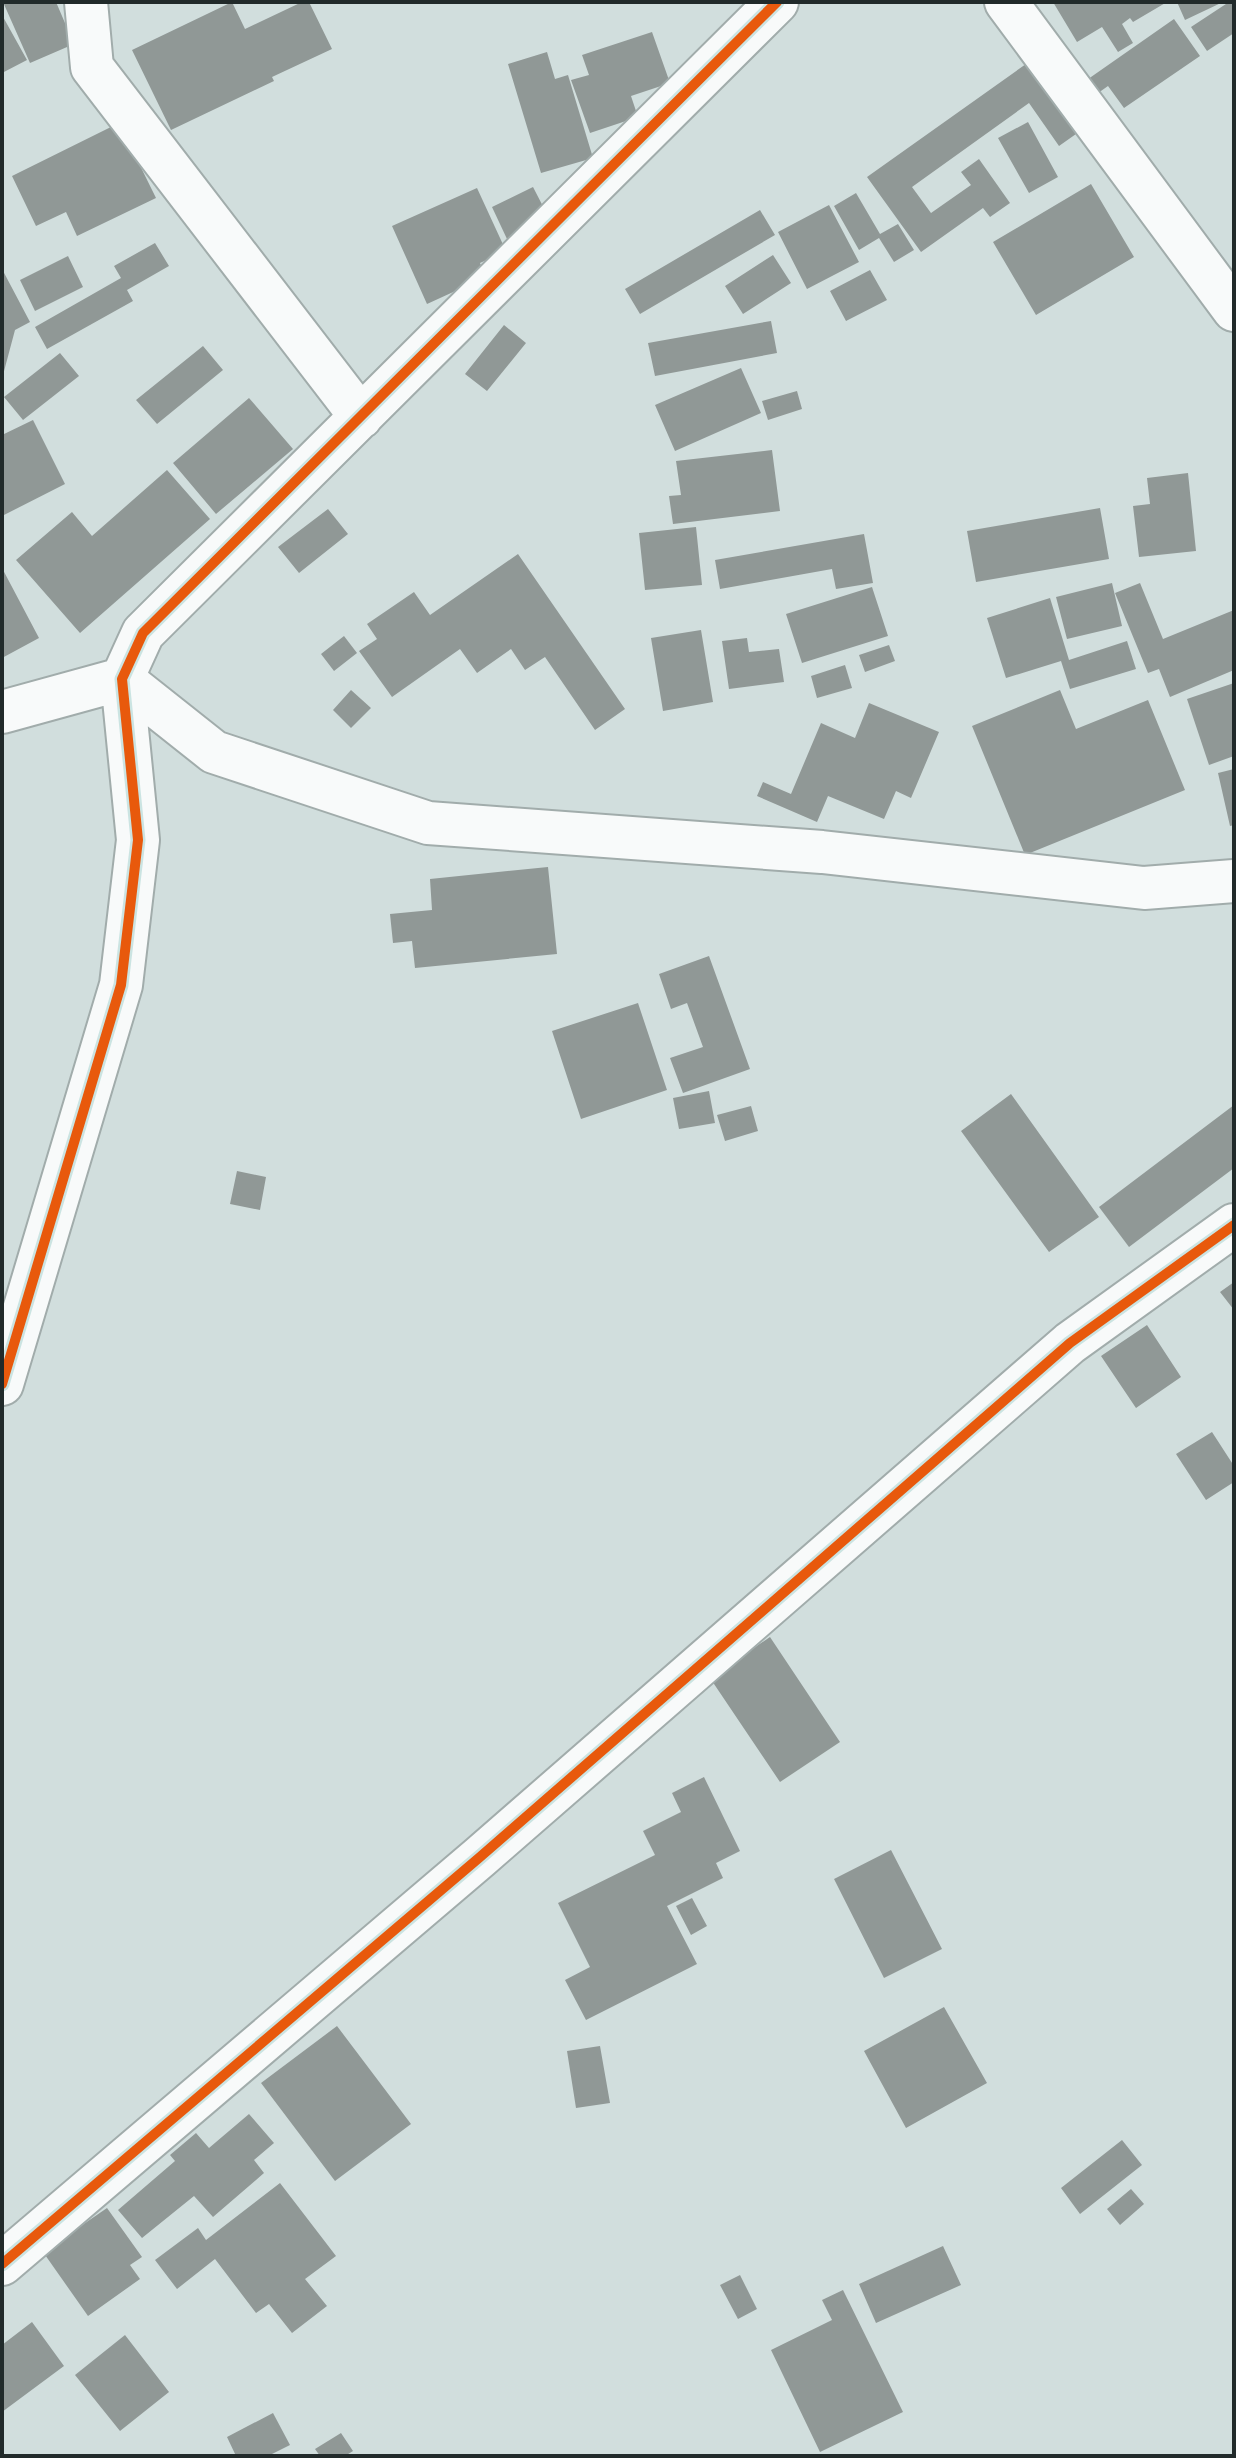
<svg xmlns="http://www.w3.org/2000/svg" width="1236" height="2458" font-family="'Golos Text',sans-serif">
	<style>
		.building { fill: #909896 }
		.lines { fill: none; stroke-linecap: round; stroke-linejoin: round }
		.minor-casing { stroke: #a1acab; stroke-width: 46 }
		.minor { stroke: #f8fafa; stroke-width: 42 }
		.cycleway-casing { stroke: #cbe4e2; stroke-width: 15 }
		.cycleway { stroke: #e8590c; stroke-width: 10 }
	</style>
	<rect width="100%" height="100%" fill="#d1dedd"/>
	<path class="building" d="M3 2H56L74 44 30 63Z
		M232 2 245 29 302 2H309L332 49 272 77 274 81 171 130 132 50Z
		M1053 2H1167L1133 22 1130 18 1122 24 1133 43 1118 52 1102 27 1077 42Z
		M1177 2H1223L1185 20Z
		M1229 2H1234V33L1207 51 1191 27Z
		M2 15 27 60 2 73Z
		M1174 19 1200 56 1124 108 1108 86 1091 98 1081 84Z
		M652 32 670 83 631 96 638 117 590 133 571 80 589 75 582 55Z
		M547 52 555 79 568 75 593 158 541 173 508 64Z
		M1026 64 1076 134 1059 146 1029 103 912 187 931 213 971 185 961 172 979 159 1010 203 990 217 983 208 921 252 867 177Z
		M1028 122 1058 177 1029 193 998 138Z
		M119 123 156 198 77 236 66 212 36 226 12 176Z
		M1091 184 1134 257 1036 315 993 242Z
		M533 187 549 218 507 239 492 207Z
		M477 188 506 251 480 263 486 277 427 304 392 226Z
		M856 193 880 234 898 224 914 250 894 262 879 238 859 250 834 206Z
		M829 205 859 262 807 289 778 232Z
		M760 210 775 235 640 314 625 289Z
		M155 243 169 266 127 290 133 301 47 349 35 327 121 278 114 266Z
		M773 255 791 283 743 314 725 286Z
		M68 256 83 287 35 311 20 280Z
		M2 269 30 322 15 330 3 375Z
		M870 270 887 300 846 321 830 291Z
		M771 321 777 353 655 376 648 343Z
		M504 325 526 343 487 391 465 374Z
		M203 346 223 370 157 424 136 400Z
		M60 353 79 376 23 420 4 397Z
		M741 368 761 413 675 451 655 405Z
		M797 391 802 409 768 420 762 401Z
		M249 398 293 449 216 514 173 463Z
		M33 420 65 484 2 516V435Z
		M772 450 780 511 673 524 669 496 681 495 676 461Z
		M167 470 210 519 80 633 16 560 72 512 92 536Z
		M1188 473 1196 551 1139 557 1133 506 1150 504 1147 478Z
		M1100 508 1109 559 976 582 967 531Z
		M328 509 348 534 299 573 278 547Z
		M696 527 702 585 645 590 639 533Z
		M864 534 873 583 836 589 832 569 720 589 715 560Z
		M518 554 625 709 595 730 545 657 525 670 511 649 477 673 460 649 392 697 359 651 377 639 367 624 414 592 430 615Z
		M2 568 39 638 2 658Z
		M1112 583 1122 626 1067 639 1056 597Z
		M1140 583 1163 639 1234 610V670L1170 697 1159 669 1148 673 1115 593Z
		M872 587 888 636 802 663 786 614Z
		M1050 598 1069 660 1127 641 1136 669 1070 689 1061 661 1006 678 987 618Z
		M701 630 713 702 663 711 651 638Z
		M344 636 357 653 334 671 321 654Z
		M747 638 749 652 779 649 784 682 729 689 722 641Z
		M889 645 895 661 865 672 859 655Z
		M845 665 852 688 817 698 811 676Z
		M1234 683V756L1209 765 1187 699Z
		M351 690 371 708 351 728 333 710Z
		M1060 690 1076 729 1148 700 1185 790 1025 855 972 726Z
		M869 703 939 732 911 798 896 791 884 819 828 796 817 822 757 796 763 782 791 794 821 723 855 738Z
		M1234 769V825L1230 826 1218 773Z
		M548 867 557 954 415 968 412 941 393 943 390 914 432 910 430 879Z
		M709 956 750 1069 683 1093 670 1058 703 1047 687 1003 671 1009 659 974Z
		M638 1003 667 1090 581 1119 552 1031Z
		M709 1091 715 1123 679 1129 673 1098Z
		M1011 1094 1099 1217 1049 1252 961 1131Z
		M1234 1105V1168L1129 1247 1099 1207Z
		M751 1106 758 1131 725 1141 717 1115Z
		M237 1171 266 1177 260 1210 230 1204Z
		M1234 1282V1310L1220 1292Z
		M1147 1325 1181 1377 1136 1408 1101 1356Z
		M1212 1432 1234 1466V1482L1206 1500 1176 1454Z
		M770 1637 840 1742 780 1782 710 1678Z
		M704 1777 740 1851 716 1863 723 1878 667 1906 697 1964 586 2020 565 1980 590 1967 558 1903 655 1855 643 1831 681 1812 672 1793Z
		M891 1850 942 1949 884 1978 834 1879Z
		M692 1898 707 1926 691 1935 676 1906Z
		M944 2007 987 2083 906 2128 864 2051Z
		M337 2026 411 2124 335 2181 261 2083Z
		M600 2046 610 2103 576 2108 567 2051Z
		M249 2114 274 2143 254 2160 264 2173 213 2217 194 2196 142 2238 118 2210 175 2161 170 2155 196 2133 209 2148Z
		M1122 2140 1142 2165 1080 2214 1061 2188Z
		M280 2183 336 2256 305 2279 327 2306 292 2333 269 2304 256 2313 215 2259 177 2289 155 2260 198 2228 206 2240Z
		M1131 2189 1144 2204 1120 2225 1107 2209Z
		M107 2208 142 2257 130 2265 140 2279 88 2316 43 2252Z
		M943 2246 961 2285 876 2323 859 2284Z
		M740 2275 757 2309 738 2319 720 2285Z
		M843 2290 903 2412 820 2452 771 2350 832 2320 822 2300Z
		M32 2322 64 2366 2 2412V2345Z
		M125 2335 169 2392 120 2431 75 2375Z
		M273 2413 290 2445 268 2456H236L227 2437Z
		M341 2433 353 2451 345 2456H320L315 2449Z"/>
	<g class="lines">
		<defs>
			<path id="minor" d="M86 2 92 67 361 417
				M1006 2 1234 310
				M2 712 122 679 214 752 428 823 822 852 1144 888 1234 881
				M2 1384 121 985 138 840 122 679 143 633 777 2
				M2 2264 480 1857 1070 1343 1234 1225"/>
		</defs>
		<use href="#minor" class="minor-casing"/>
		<use href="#minor" class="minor"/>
		<defs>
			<path id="cycleway" d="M2 1384 121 985 138 840 122 679 143 633 777 2
				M2 2264 480 1857 1070 1343 1234 1225"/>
		</defs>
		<use href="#cycleway" class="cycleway-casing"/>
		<use href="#cycleway" class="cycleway"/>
	</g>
	<rect width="1236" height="2458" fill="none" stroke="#212a2a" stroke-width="8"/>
</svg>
